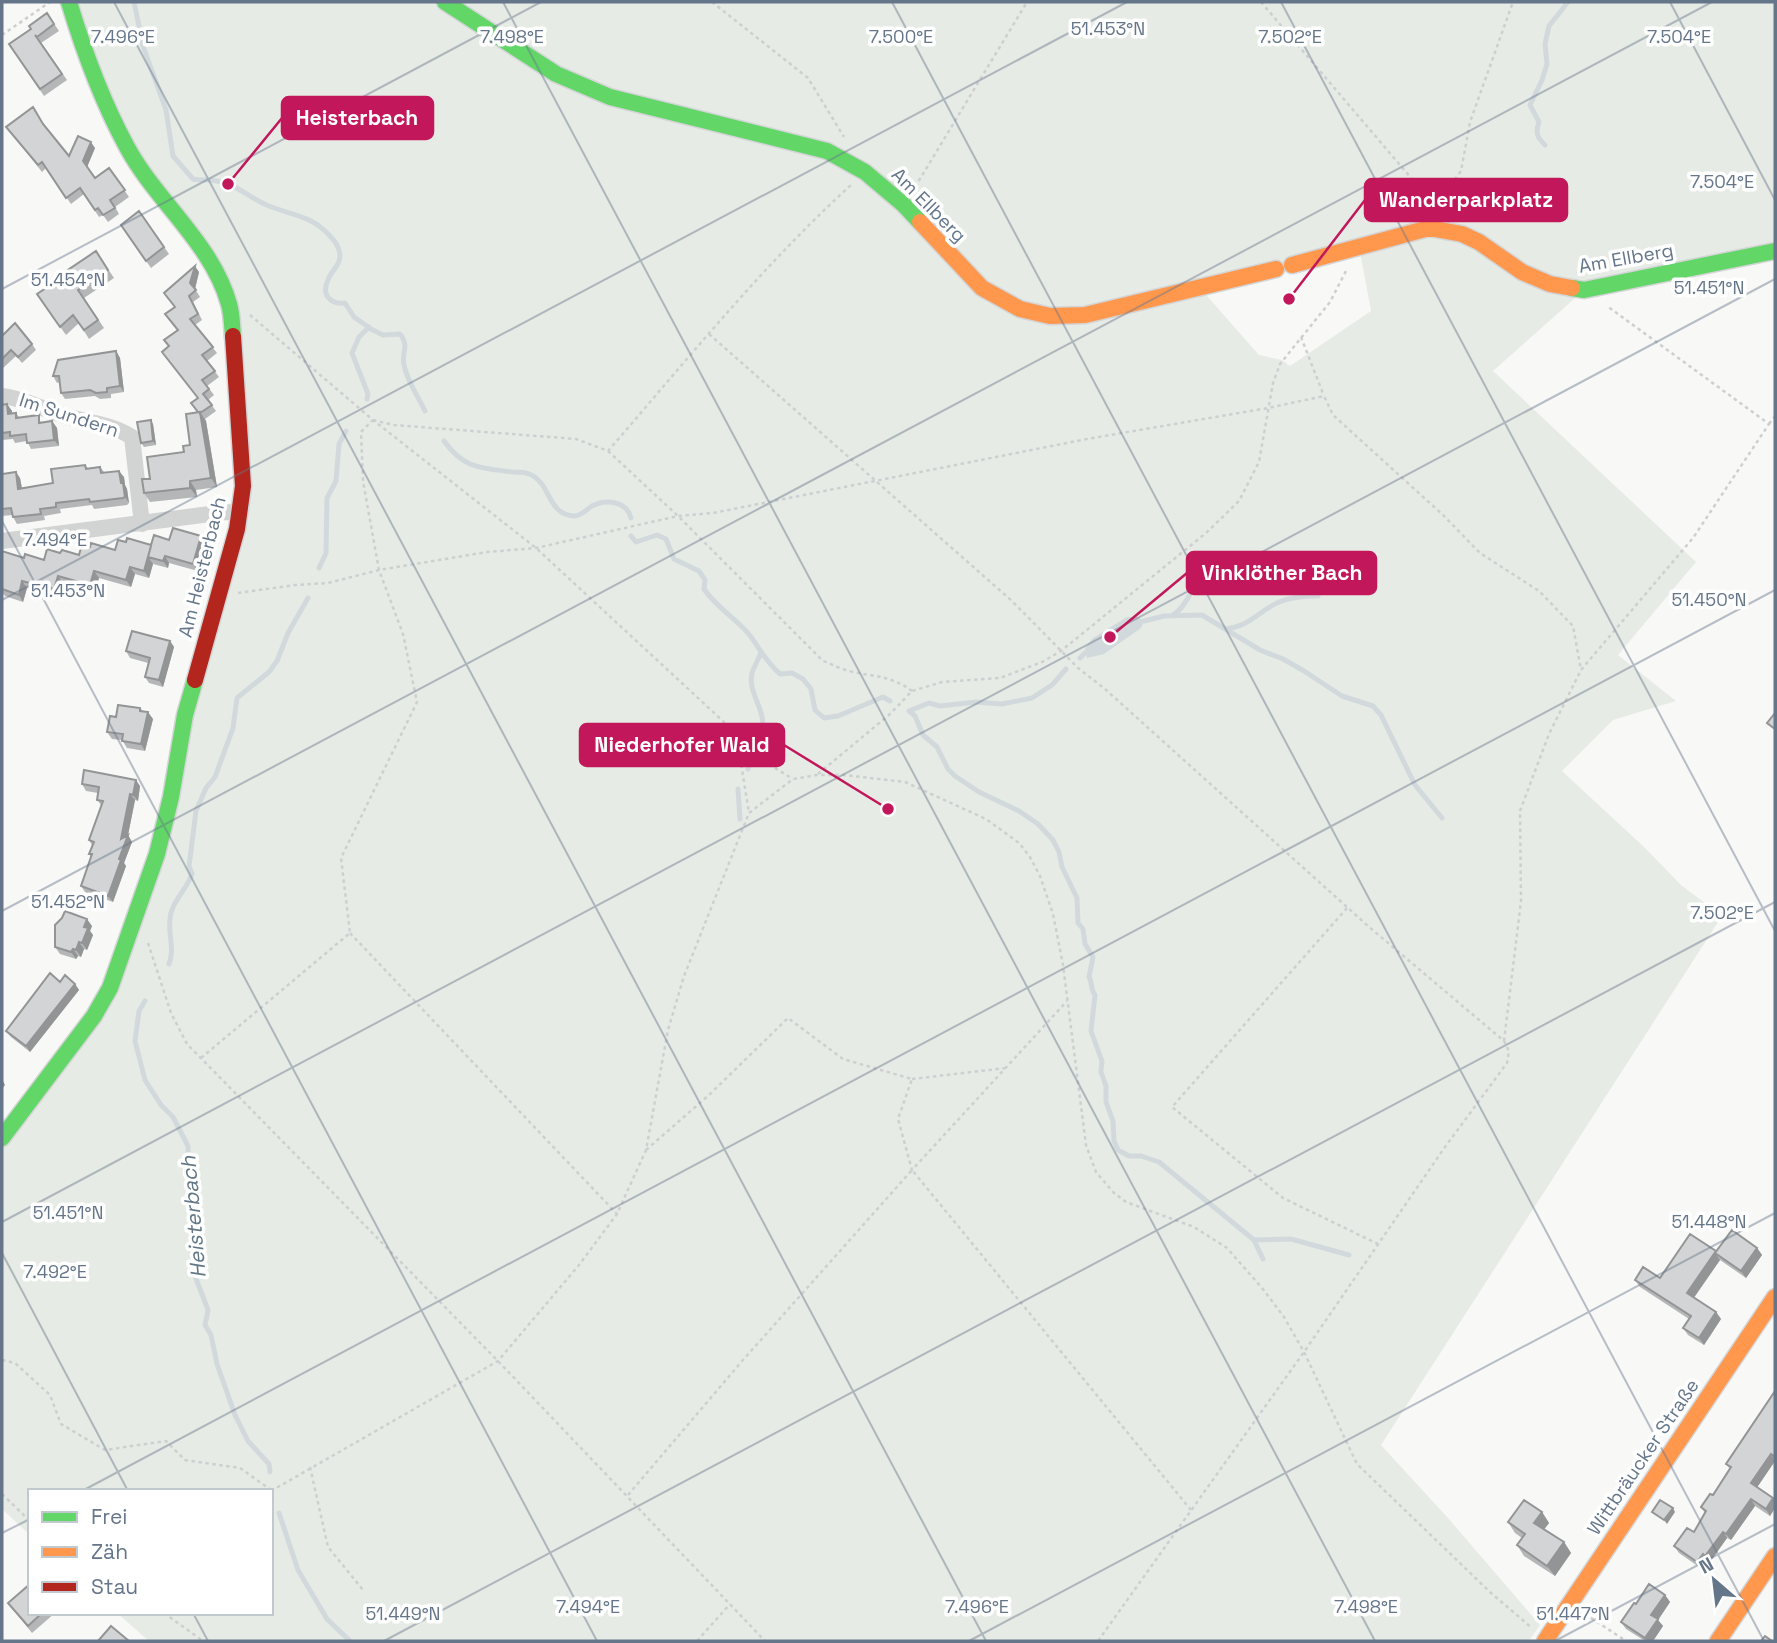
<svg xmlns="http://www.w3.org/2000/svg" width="1777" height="1643" font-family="'Space Grotesk',sans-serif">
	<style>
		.green { fill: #e7ebe5; fill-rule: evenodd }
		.water { fill: #d2d9dd }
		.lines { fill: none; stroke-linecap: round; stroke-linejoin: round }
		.stream { stroke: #d2d9dd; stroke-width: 5 }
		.fast-casing { stroke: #d3d5d6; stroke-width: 19 }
		.slow-casing { stroke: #d3d5d6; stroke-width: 19 }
		.jam-casing { stroke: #d3d5d6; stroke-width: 19 }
		.path { stroke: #cecfd1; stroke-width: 2.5; stroke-dasharray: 3.5 3.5; stroke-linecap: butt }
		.street { stroke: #d2d3d3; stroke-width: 16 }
		.fast { stroke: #63d668; stroke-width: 16 }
		.slow { stroke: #ff974d; stroke-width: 16 }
		.jam { stroke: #b3261e; stroke-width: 16 }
		.wall { fill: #b5b6b7 }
		.shaded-wall { fill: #939495 }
		.building { fill: #d2d4d5; stroke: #939495; stroke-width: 2 }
		.ticks { fill: none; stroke: #65768a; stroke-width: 2; stroke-opacity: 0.45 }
		.labels { text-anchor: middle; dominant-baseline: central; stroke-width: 7; stroke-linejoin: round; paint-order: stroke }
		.street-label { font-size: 19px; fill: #65768a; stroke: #fff }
		.water-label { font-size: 21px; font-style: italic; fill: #617785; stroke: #fff }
		.ticks-label { font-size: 18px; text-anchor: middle; fill: #65768a; stroke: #fff; stroke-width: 7; stroke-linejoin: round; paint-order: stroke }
		.leader { fill: none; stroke: #c2185b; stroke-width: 2.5 }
		.callout-dot { fill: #c2185b; stroke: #fff; stroke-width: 2.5 }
		.callout { fill: #c2185b; stroke: #c2185b; stroke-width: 2.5 }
		.callout-label { font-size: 21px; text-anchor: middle; font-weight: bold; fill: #fff }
	</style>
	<rect width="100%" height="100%" fill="#f8f8f7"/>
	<path class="green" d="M84 2H1775V251L1584 290 1493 371 1696 562 1618 655 1676 701 1613 720 1562 771 1644 847 1681 885 1722 916 1381 1445 1448 1518 1540 1625 1529 1641H149L117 1613H271V1491H30V1535L2 1509V1149L101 1014 245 523 239 326 140 153 98 69 77 4ZM1359 246 1371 311 1290 366 1282 360 1259 355 1200 288Z"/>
	<path class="water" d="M1127 617H1138L1144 621 1141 628 1104 654 1087 658 1085 648 1093 638Z"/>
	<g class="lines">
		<path class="stream" d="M134 2 143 46 166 110 173 156 193 179C204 181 214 179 225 183 241 188 253 200 269 206 294 216 311 215 331 237 337 243 342 253 339 261 337 268 330 273 328 280 321 294 330 305 345 303L354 317 371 329 383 335 400 334C410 346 401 353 404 365 407 381 418 396 425 411
			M1545 145C1537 137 1535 133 1539 122L1530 105 1542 80 1547 64 1545 44 1549 26 1568 2
			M367 399 368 394 352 353 359 337 369 327
			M444 441C464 469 481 468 513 472 518 472 525 472 529 474 551 482 547 515 574 516 581 516 586 510 592 506 607 498 627 502 631 518
			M631 536 636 542 657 535 666 539 674 559 699 571 705 580 704 589C716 607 734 617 748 633 759 647 766 662 780 674L792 673 803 679 811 689 815 710 824 718 838 716 883 697 890 701
			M319 568 326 553 327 498 336 481 339 444 346 431
			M1174 614C1185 608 1188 594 1197 585
			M1144 621 1164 616 1202 615 1260 650 1283 659 1304 671 1342 696 1373 706 1381 715 1415 785 1442 818
			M1225 629C1251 626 1257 612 1279 602 1291 597 1305 596 1318 596
			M1080 658 1085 653
			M1066 669 1052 685 1032 698 1002 704 976 702 940 706 929 703 909 711 915 716 923 735 937 747 948 769 955 776 979 792 1019 811 1038 824 1053 840 1059 852 1062 867 1077 898 1078 923 1083 929 1085 944 1093 957 1089 977C1093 983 1090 989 1095 995L1091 1031 1102 1061 1101 1072 1106 1086V1102L1113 1121 1114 1141 1118 1150 1129 1156H1141L1159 1162 1254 1240 1291 1239 1349 1255
			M760 743C771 709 747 698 752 673 754 666 759 659 761 652
			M748 769 750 762
			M738 789 740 819
			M169 964C175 949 168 935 170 919 171 902 186 891 192 874L189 866 196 811 206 788 215 777 233 728 237 698 269 672 277 661 288 633 308 598
			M145 1001 139 1011 135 1041 145 1080 161 1105 173 1117 188 1146 190 1200 196 1218 192 1252 195 1276 208 1310 205 1325 211 1335 217 1364 235 1415 248 1441 269 1464 270 1472
			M1254 1240 1263 1259
			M279 1513 298 1570 327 1619 350 1641"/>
		<defs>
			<path id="fast" d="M69 2C84 52 102 101 127 147 156 201 212 243 229 304 232 314 232 326 233 336
				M445 2 556 74 610 97 827 151 865 172 904 205 920 222
				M1572 288 1584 290 1775 251
				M2 1138 94 1016 110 988 157 854 171 797 185 715 195 680"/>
			<path id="slow" d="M920 222 982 288 1020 309 1050 316 1085 315 1276 269
				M1292 265 1429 228 1462 234 1479 242 1522 272 1550 284 1572 288
				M1545 1641 1775 1297
				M1718 1641 1775 1556"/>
			<path id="jam" d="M195 680 237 529 243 486 233 336"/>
		</defs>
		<use href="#fast" class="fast-casing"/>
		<use href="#slow" class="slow-casing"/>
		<use href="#jam" class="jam-casing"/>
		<path class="path" d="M712 2 808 78 844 137
			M1261 2 1435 206
			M2 35 50 2
			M915 187 1027 2
			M1434 208 1461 171 1470 122 1513 2
			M250 315 373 420 536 548 725 723 738 745 749 813
			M709 334 1012 601 1078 668 1105 689 1368 926 1504 1041 1509 1051 1507 1063 1445 1147 1304 1352 1098 1641
			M1301 337 1324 396
			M373 420 394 425 576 439 608 451C687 360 762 266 851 185
			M1769 424 1775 416
			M608 451 678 516 823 661C832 664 840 669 849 671 874 677 890 675 912 691
			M238 593 295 585 328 583 379 570 487 552 536 548 678 516 713 513 1087 439 1268 408 1324 396 1333 415 1443 515 1480 553 1539 591 1573 626 1581 670
			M739 746 793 779
			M818 774 890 714 912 691 942 682 1000 678 1042 662 1061 651 1206 533 1239 501 1259 462 1273 383 1280 364 1330 302 1346 271
			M1347 908 1172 1107 1283 1198 1378 1244
			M350 933 617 1214
			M148 943 171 1013 187 1044 498 1361 765 1641
			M1504 1041 1521 901 1520 811 1549 734 1581 670 1693 538 1769 424 1607 306
			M201 1058 350 933 341 858 417 702 403 634 379 570 363 481 361 432 373 420
			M912 1079 1006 1068
			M646 1150 709 1095 788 1018 843 1059 912 1079 898 1119 912 1170 1067 1001
			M2 1360 15 1363 50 1395 61 1424 105 1450 166 1441 185 1460 240 1468 271 1490
			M310 1467 328 1547 363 1590
			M271 1491 498 1361 579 1265 617 1214 646 1150 668 1030 684 976 749 813 793 779 817 775H844L905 782 986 819 1019 843 1030 857 1040 876 1053 914 1063 965 1086 1145 1096 1172 1114 1193 1126 1202 1194 1227 1227 1248 1262 1288 1284 1317 1304 1352 1357 1464 1491 1593 1532 1628
			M2 1494 30 1521
			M628 1495 743 1360 912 1170 1191 1510
			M164 1613 203 1641
			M1585 1614 1626 1641
			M697 1641 730 1604"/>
		<path class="street" d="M2 396C23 398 39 408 59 414 85 423 108 422 132 437L142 524
			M2 541 225 512 239 513"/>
		<use href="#fast" class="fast"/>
		<use href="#slow" class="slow"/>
		<use href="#jam" class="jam"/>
	</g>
	<path class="wall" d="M47 13 59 31 41 43 40 41 67 80 44 96 9 44 31 29Z
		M45 127 69 156 95 148 87 167 95 178 109 168 129 197 115 207 119 214 108 222 103 215 99 217 84 194 71 204 46 168 42 172 11 133Z
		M139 211 169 254 151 268 121 225Z
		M96 251 114 278 84 298 104 328 89 339 79 323 66 335 37 294Z
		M199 272 195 289 200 297 193 302 202 320 195 325 217 353 207 361 219 377 207 386 214 395 208 400 216 411 205 419 206 421 217 487 196 490 197 497 150 502 144 493 150 479 184 452 190 445 198 412V398L169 346 177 330 174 307Z
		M2 336 32 344 36 350 22 363 16 356 2 369Z
		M116 351 120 358 124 392 111 394V398L100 399 95 396 65 399 61 393 60 382 57 383 53 376Z
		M7 404 12 411V414L16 413 19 417 43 422 52 421 57 428 59 446 31 449 27 441 15 443 13 439 2 440V405Z
		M153 424 156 445 144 447 141 443Z
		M85 465 88 468 100 467 105 473 124 477 125 485 127 489 129 503 127 505 94 509 92 505 60 509 61 513 44 516 45 520 17 524 13 517 12 515 2 516V474L20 478 22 488 53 483Z
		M201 536 206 543 198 571 169 563 168 568 153 564 149 578 135 574 131 587 99 578 95 592 63 583 59 596 27 588 23 602 5 596 2 592V551L24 558 44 560 60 553 79 555 90 547 115 550 151 545 169 540Z
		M170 641 174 647 163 687 149 683 145 677 148 663 130 658 126 651Z
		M140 708 143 711 153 719 145 751 127 748 122 740 112 739 107 732 116 717Z
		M82 784 140 786 138 801 135 800 128 835 132 842 124 863 126 866 113 902 85 892 81 886 91 857 89 854 92 845 89 840 102 806 97 800 98 793 86 791Z
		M92 926 90 931 93 935 87 950 84 949 81 957 78 956 76 959 60 954 55 947Z
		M60 982 75 984 79 990 30 1052 11 1037 6 1031Z
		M1757 1248 1762 1255 1746 1278 1720 1260 1694 1298 1716 1312 1721 1319 1704 1345 1688 1335 1683 1328 1689 1319 1640 1287 1635 1280 1660 1278 1716 1252Z
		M1775 1391V1461L1757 1487 1775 1500V1508L1770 1516 1755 1506 1731 1540 1727 1538 1710 1562 1707 1560 1702 1569 1679 1553 1674 1546 1694 1532 1705 1513 1701 1507 1713 1495 1730 1469 1726 1464Z
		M1542 1512 1549 1523 1544 1530 1564 1542 1571 1553 1555 1576 1524 1556 1517 1545 1522 1538 1515 1533 1508 1522Z
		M1665 1595 1670 1602 1658 1620 1663 1626 1653 1641H1645L1626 1629 1621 1622 1636 1604Z
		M8 1603 30 1613H55L32 1633Z"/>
	<path class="shaded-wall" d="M91 142 95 148 87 167 83 161Z
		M195 266 199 272 195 289 190 283Z
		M116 351 120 358 124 392 120 386Z
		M7 404 12 411 13 421 8 414Z
		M200 412 206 421 217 487 211 478Z
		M151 420 153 424 156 445 153 441Z
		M52 421 57 428 59 446 54 440Z
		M119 471 124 477 125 485 127 489 129 503 125 497 121 483Z
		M16 472 20 478 23 495 18 489Z
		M190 481 196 490 197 497 190 488Z
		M201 536 206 543 198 571 193 564Z
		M151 546 148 557 153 564 149 578 144 571Z
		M165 556 169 563 168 568 163 561Z
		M130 567 135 574 131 587 126 580Z
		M94 571 99 578 95 592 90 585Z
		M58 576 63 583 59 596 54 589Z
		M22 581 27 588 23 602 19 595Z
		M170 641 174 647 163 687 159 680Z
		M148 712 153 719 145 751 141 744Z
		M136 780 140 786 138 801 133 795Z
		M130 794 135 800 128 835 132 842 124 863 126 866 113 902 108 896 119 859 121 839Z
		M87 919 92 926 90 931 93 935 87 950 82 943 84 927Z
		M79 942 84 949 81 957 76 950Z
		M73 949 78 956 76 959 71 952Z
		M75 984 79 990 30 1052 26 1046Z
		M2 1079 5 1085 2 1089Z
		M1757 1248 1762 1255 1746 1278 1741 1271Z
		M1715 1253 1720 1260 1692 1300 1687 1293Z
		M1716 1312 1721 1319 1704 1345 1699 1338Z
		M1771 1454 1775 1461 1756 1489 1751 1483Z
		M1773 1498 1775 1500V1508L1770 1516 1766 1509Z
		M1751 1499 1755 1506 1731 1540 1726 1534Z
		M1673 1508 1675 1512 1667 1524 1664 1520Z
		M1542 1512 1549 1523 1541 1533 1534 1523Z
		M1723 1532 1727 1538 1710 1562 1705 1556Z
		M1564 1542 1571 1553 1555 1576 1547 1566Z
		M1703 1554 1707 1560 1702 1569 1697 1562Z
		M1665 1595 1670 1602 1658 1620 1663 1626 1653 1641H1648L1645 1638 1651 1615Z"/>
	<path class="building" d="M47 13 54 24 37 37 35 35 62 74 40 89 9 44 31 29 29 26Z
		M33 107 43 124 69 156 78 136 91 142 83 161 95 178 109 168 125 190 110 200 115 208 103 215 98 208 95 210 80 188 66 198 42 162 38 165 6 127Z
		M139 211 164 247 146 261 121 225Z
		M96 251 108 270 78 290 98 320 84 330 73 315 60 327 37 294 49 286 47 284Z
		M195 266 190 283 196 290 189 296 198 314 190 319 213 347 202 355 215 371 202 380 209 389 203 394 212 405 200 413V412H198L191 403 198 398 162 352 169 346 164 340 178 330 165 314 175 307 164 293Z
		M15 323 32 344 18 357 11 350 2 359V336Z
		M116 351 120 386 107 388V392L96 393 90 390 61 393 59 376H53L58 360Z
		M7 404 8 414 16 413V418L39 415V423L52 421 54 440 27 443 26 434 10 436V432L2 433V405Z
		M200 412 211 478 190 481V488L144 493 142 479H150L147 457 184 452 183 446 190 445 186 414Z
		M151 420 153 441 141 443 137 422Z
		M85 465 86 469 100 467 101 473 119 471 121 483H123L125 497 123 498 90 502 89 499 56 503V507L40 509 41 514 13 517 11 508 2 509V474L16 472 18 489 53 483 51 469Z
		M173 528 201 536 193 564 165 556 163 561 148 557 151 546 144 571 130 567 126 580 94 571 90 585 58 576 54 589 22 581 19 595 2 589V551L24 558 25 554 44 560 47 549 60 553 62 550 79 555 82 544 90 547 91 543 115 550 118 540 126 542 127 538 151 545 154 535 169 540Z
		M132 631 170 641 159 680 145 677 150 658 126 651Z
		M118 705 140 708V711L148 712 141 744 122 741 123 734 107 732 110 716 116 717Z
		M1775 713V729L1767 723Z
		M84 770 136 780 133 795 130 794 121 839 128 835 119 859 121 860 108 896 81 886 92 854H89L94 842 89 840 103 801 97 800 99 787 82 784Z
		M65 911 87 919 84 927 88 928 82 943 79 942 76 950 73 949 71 952 55 947V925L62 918Z
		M50 973 60 982 65 975 75 984 26 1046 6 1031Z
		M1732 1230 1757 1248 1741 1271 1715 1253Z
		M1690 1234 1716 1251 1687 1293 1716 1312 1699 1338 1683 1328 1691 1316 1635 1280 1643 1267 1660 1278Z
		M1775 1391V1457L1771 1454 1751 1483 1773 1498 1766 1509 1751 1499 1726 1534 1723 1532 1705 1556 1703 1554 1697 1562 1674 1546 1687 1528 1694 1532 1706 1511 1701 1507 1710 1494 1713 1495 1731 1467 1726 1464Z
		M1524 1500 1542 1512 1534 1523 1564 1542 1547 1566 1517 1545 1525 1534 1508 1522Z
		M1660 1500 1673 1508 1664 1520 1652 1512Z
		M30 1584V1613H42L28 1626 8 1603Z
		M1649 1584 1665 1595 1651 1615 1658 1619 1645 1638 1621 1622 1634 1603 1636 1604Z
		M111 1626 129 1641H98Z
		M1765 1636 1772 1641H1761Z"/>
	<path class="ticks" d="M114 2 986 1641M503 2 1375 1641M892 2 1764 1641M1281 2 1775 931M1670 2 1775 200M2 289 541 2M2 521 597 1641M2 600 1127 2M2 911 1712 2M2 1222 1775 279M2 1253 128 1491M82 1491 1775 590M2 1533 30 1519M193 1613 208 1641M384 1641 1775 902M969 1641 1775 1213M1555 1641 1775 1524"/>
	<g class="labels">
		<g class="street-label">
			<text transform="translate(929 205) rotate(45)">Am Ellberg</text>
			<text transform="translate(1626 258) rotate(-10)">Am Ellberg</text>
			<text transform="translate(69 415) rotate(18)">Im Sundern</text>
			<text transform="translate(202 567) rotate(-76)">Am Heisterbach</text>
			<text transform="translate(1643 1457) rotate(-56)">Wittbräucker Straße</text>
		</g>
		<g class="water-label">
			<text transform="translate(193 1217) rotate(-95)">Heisterbach</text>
		</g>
	</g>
	<g class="ticks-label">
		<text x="1108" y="35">51.453°N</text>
		<text x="123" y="43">7.496°E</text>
		<text x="512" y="43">7.498°E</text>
		<text x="901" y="43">7.500°E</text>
		<text x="1290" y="43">7.502°E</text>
		<text x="1679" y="43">7.504°E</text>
		<text x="1722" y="188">7.504°E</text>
		<text x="68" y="286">51.454°N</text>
		<text x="1709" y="294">51.451°N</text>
		<text x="55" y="546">7.494°E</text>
		<text x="68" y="597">51.453°N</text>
		<text x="1709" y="606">51.450°N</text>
		<text x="68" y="908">51.452°N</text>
		<text x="1722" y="919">7.502°E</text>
		<text x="68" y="1219">51.451°N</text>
		<text x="1709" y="1228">51.448°N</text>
		<text x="55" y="1278">7.492°E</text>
		<text x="588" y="1613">7.494°E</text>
		<text x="977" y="1613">7.496°E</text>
		<text x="1366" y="1613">7.498°E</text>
		<text x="403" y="1620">51.449°N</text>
		<text x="1573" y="1620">51.447°N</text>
	</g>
	<path class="leader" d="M228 184L282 118M1289 299L1365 200M1110 637L1187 573M888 809L784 745"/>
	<g class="callout-dot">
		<circle cx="228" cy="184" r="7"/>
		<circle cx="1289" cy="299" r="7"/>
		<circle cx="1110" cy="637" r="7"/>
		<circle cx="888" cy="809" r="7"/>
	</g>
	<g class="callout">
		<rect x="282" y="97" width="151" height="42" rx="7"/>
		<rect x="1365" y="179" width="202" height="42" rx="7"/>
		<rect x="1187" y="552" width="189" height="42" rx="7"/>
		<rect x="580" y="724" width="204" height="42" rx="7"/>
	</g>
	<g class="callout-label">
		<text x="357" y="125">Heisterbach</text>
		<text x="1466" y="207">Wanderparkplatz</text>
		<text x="1282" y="580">Vinklöther Bach</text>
		<text x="682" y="752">Niederhofer Wald</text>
	</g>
	<rect width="1777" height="1643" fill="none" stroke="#65768a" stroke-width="7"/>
	<rect x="28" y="1489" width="245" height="126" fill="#ffffff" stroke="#c1c8d0" stroke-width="2"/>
	<rect x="42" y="1512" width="35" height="10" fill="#63d668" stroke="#c1c8d0" stroke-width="2"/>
	<text x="91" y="1524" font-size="21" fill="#65768a">Frei</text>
	<rect x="42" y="1547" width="35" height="10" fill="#ff974d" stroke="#c1c8d0" stroke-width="2"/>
	<text x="91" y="1559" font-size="21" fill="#65768a">Zäh</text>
	<rect x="42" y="1582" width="35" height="10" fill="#b3261e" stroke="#c1c8d0" stroke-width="2"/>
	<text x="91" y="1594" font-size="21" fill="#65768a">Stau</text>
	<g transform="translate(1714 1580) rotate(332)" stroke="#ffffff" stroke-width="5" paint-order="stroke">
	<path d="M0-5L12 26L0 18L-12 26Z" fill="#65768a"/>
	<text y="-10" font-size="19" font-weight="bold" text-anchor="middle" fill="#65768a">N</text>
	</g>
</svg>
